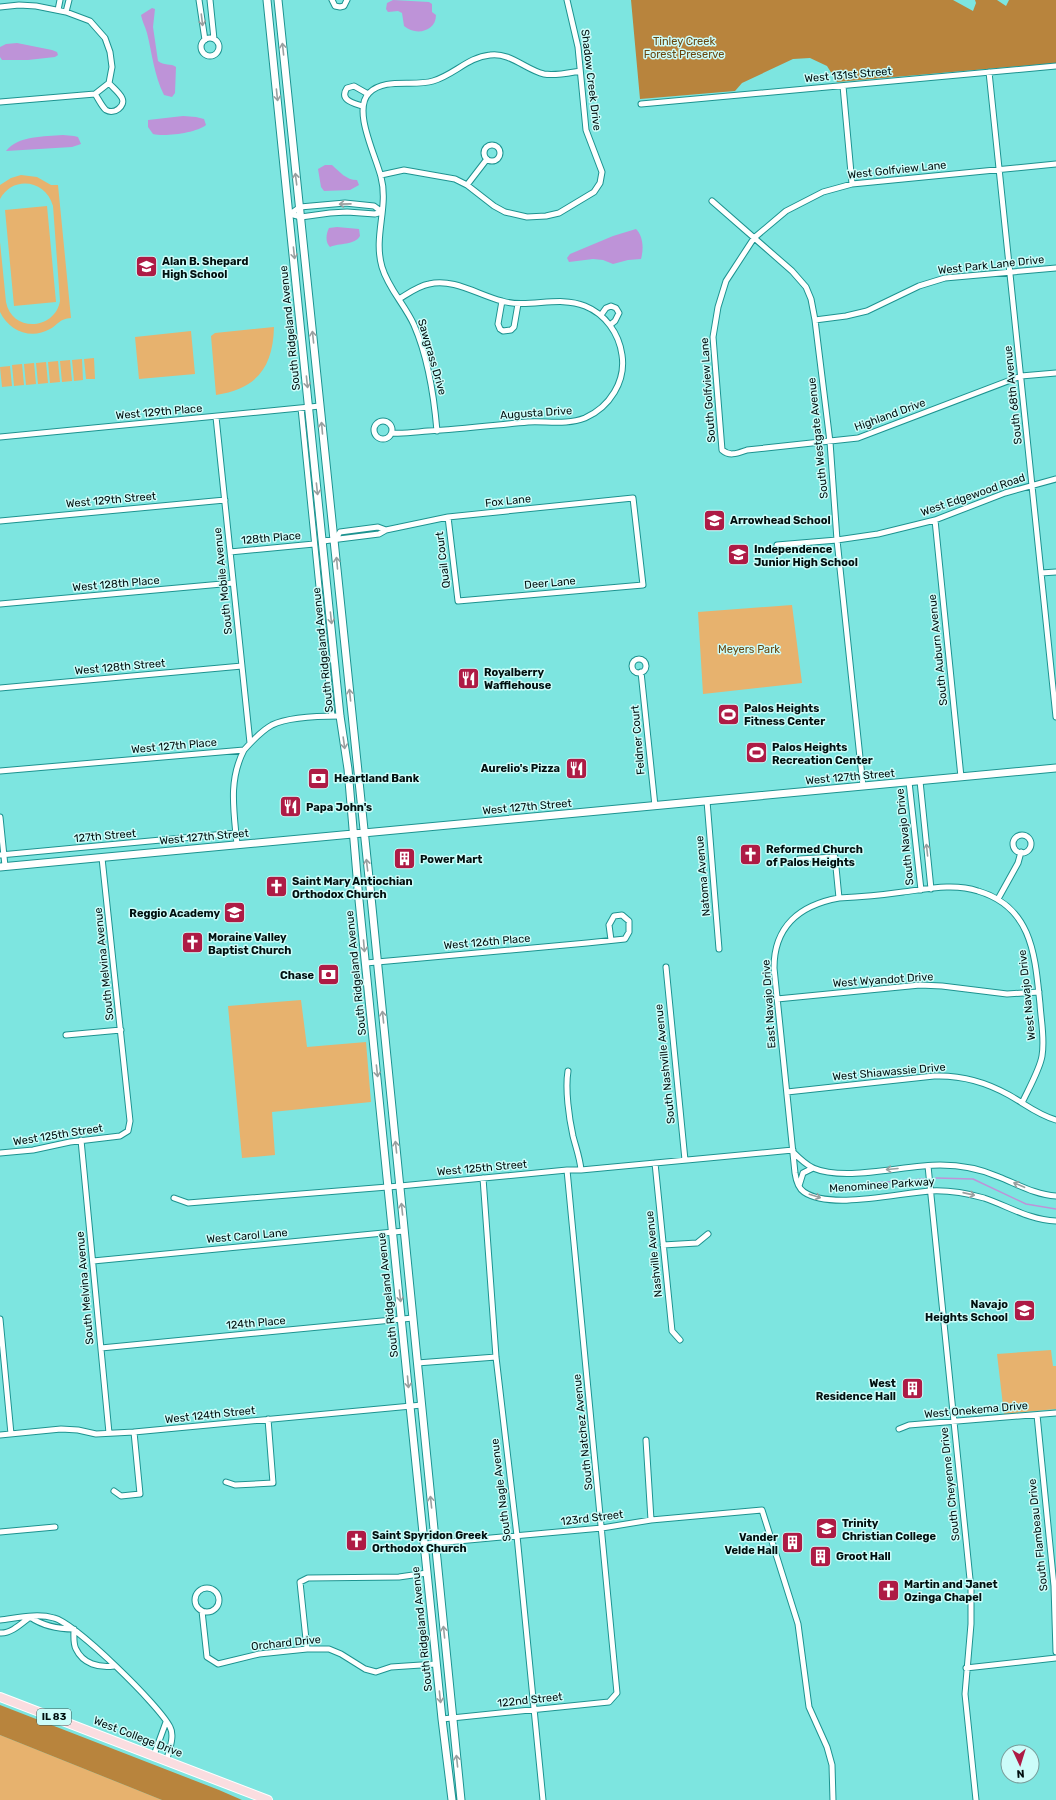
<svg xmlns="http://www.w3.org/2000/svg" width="1056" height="1800" font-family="Rubik,sans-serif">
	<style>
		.green { fill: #e7b26e }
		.forest { fill: #b8843d }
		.water { fill: #be93d8 }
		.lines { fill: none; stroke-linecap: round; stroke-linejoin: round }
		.stream { stroke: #be93d8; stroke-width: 1.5 }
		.minor-casing { stroke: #1d9390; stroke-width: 7 }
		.secondary-casing { stroke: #1d9390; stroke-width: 9 }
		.primary-casing { stroke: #fff; stroke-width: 10 }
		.minor { stroke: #fff; stroke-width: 5 }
		.secondary { stroke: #fff; stroke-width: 7 }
		.primary { stroke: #fadde0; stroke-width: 8 }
		.oneway { stroke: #999f9f }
		.labels { text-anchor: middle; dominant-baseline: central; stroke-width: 3; stroke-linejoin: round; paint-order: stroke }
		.shield { fill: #ccfcf9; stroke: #3d5655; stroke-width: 1 }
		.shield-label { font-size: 10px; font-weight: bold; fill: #000f0f }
		.park-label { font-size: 11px; fill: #69450e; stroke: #ccfcf9 }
		.street-label { font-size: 11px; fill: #000f0f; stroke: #ccfcf9 }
		.poi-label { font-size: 11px; font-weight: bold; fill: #000f0f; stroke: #ccfcf9; text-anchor: start }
	</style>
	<rect width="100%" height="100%" fill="#7de5e0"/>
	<path class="green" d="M21 175 37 177 51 185H58L71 318C59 319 59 324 50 329 31 340 9 331 0 312V242L6 302C12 333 55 330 60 301L53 206C46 180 13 175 0 199V185L11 178Z
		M47 206 56 302 14 306 5 210Z
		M274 327C273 367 257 389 216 395L211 336 215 333Z
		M191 331 195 374 139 379 135 337Z
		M94 358 95 379H86L84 359Z
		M82 359 83 380 74 381 72 360Z
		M70 360 72 381 62 382 60 361Z
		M58 361 60 382 50 383 48 362Z
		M46 362 48 383 38 384 36 363Z
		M34 363 36 384 26 385 24 364Z
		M22 364 24 385 14 386 12 365Z
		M10 366 12 386 2 387 0 367Z
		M792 605 802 683 703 694 698 612Z
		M301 1000 307 1047 366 1042 371 1102 272 1112 275 1155 242 1158 228 1006Z
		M1051 1350 1053 1366H1056V1409L1004 1414 997 1354Z
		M0 1735 162 1800H0Z"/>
	<path class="forest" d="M631 0H953L973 11 976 3 975 0H997L1006 6 1009 0H1056V63L837 82 827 66 810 58 793 59 742 83 735 91 640 99Z
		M0 1705 219 1790 242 1800H162L0 1735Z"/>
	<path class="water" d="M393 0 429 2 432 4V12L436 15C436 32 415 36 404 26L402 13 398 11 388 12 386 9 387 3Z
		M152 8 155 9 153 27 158 61C164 66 171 63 176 67L175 93 172 97 164 95C154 75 152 53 147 33 145 26 142 21 141 15Z
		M17 43 52 50 57 52 58 55 55 57 28 60H2L0 57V47L6 44Z
		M183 116 196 117 204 119 206 125C196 133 165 137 153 134L148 127V120Z
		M63 135 74 136 78 137 81 144 72 147 6 151C19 135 44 137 63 135Z
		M325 165H332C340 172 346 180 357 180L359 185 350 190 324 191 321 187 318 169Z
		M337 227 359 229 360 236C355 245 339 243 330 247 325 242 326 234 329 228Z
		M636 229C643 236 644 248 641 259L628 260 613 264 603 260 593 259 569 262 567 258 570 254 613 236Z"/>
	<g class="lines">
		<path class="stream" d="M936 1178 973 1179 1026 1204 1056 1209
			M862 1184 924 1179"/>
		<defs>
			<path id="minor" d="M199 0 205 40
				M210 0 214 39
				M332 0 335 6 340 7 344 6 347 0
				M0 7 19 5 36 6 66 12 90 21 105 38 110 52 112 67 109 83 95 94 0 102
				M58 10 60 0
				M66 12 69 0
				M201 47a9 9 0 1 1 18 0a9 9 0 1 1-18 0Z
				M989 72 1056 717
				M843 86 852 184
				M95 94C98 98 102 107 106 110 114 115 126 106 122 98 119 92 112 87 109 83
				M641 104 1056 66
				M362 106C353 103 339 100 347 88L354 86 368 94
				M484 153a8 8 0 1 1 16 0a8 8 0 1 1-16 0Z
				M1056 164 852 184 823 192 786 211 754 238 726 281 718 307 713 337 722 450C730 457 738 453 747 450L858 438 1021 376 1056 373
				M381 175 404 170 455 179 467 185 494 206 505 212 527 217 546 216 559 213 594 192 600 183 602 172 586 130 578 47 567 0
				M467 185 487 159
				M712 201 792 271 806 287 811 299 815 320 830 442 837 540 863 786
				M290 214 300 207 345 203 374 206 382 212
				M290 214 301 217 330 213 347 212 375 214 382 212
				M502 301 498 324 500 329 503 331 511 330 514 327 518 304
				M601 315 606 308 611 306 616 308 619 313 615 321 610 325
				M815 320 846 316 867 311 919 286 945 278 1056 268
				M301 408 332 716
				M216 417 250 743
				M374 430a9 9 0 1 1 18 0a9 9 0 1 1-18 0Z
				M437 431C434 396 428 357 414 325 405 305 388 288 382 267 373 236 389 207 381 177 376 156 352 110 369 93 385 77 413 87 433 81 454 75 468 57 490 55 510 52 526 70 544 74 555 76 568 73 580 71
				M392 433C404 434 416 432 428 431 462 429 495 425 528 422 547 421 567 425 585 418 610 407 626 381 622 355 619 333 605 314 585 306 558 295 529 309 502 301 478 295 454 278 429 284 418 286 409 293 399 299
				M0 437 320 406
				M935 520 961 777
				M0 521 225 500
				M335 540 340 532 378 527 386 530
				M323 541 379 534 386 530 448 517 633 498 643 585 458 601 448 517
				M777 545 837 540 878 534 935 520 1005 493 1056 479
				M230 552 314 544
				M1041 573 1056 572
				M0 604 233 583
				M632 666a7 7 0 1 1 14 0a7 7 0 1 1-14 0Z
				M641 672 655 806
				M0 688 242 666
				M0 771 244 750C252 741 261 731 272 725 288 717 322 716 340 716
				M920 781 931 889
				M909 782 921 890
				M707 801 719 949
				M0 817 5 866
				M1013 844a9 9 0 1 1 18 0a9 9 0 1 1-18 0Z
				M237 845C234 811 228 781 244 750
				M0 855 236 833
				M799 859 835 857 839 898
				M998 899 1018 863 1021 852
				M366 963 587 943 625 939 629 932V921L622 915 614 916 609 925 611 940
				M666 967 685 1160
				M777 999 920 985 942 986 1007 994 1039 992
				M66 1035 121 1030
				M568 1071C565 1089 569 1118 573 1136 576 1148 580 1158 581 1170
				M787 1092 934 1076C961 1075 986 1082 1009 1095 1025 1104 1038 1115 1056 1120
				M1022 1103C1028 1090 1040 1069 1042 1056 1045 1039 1041 1021 1040 1004 1035 957 1033 907 978 891 954 883 927 889 903 892 882 895 860 897 839 898 800 905 774 926 774 968L795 1173C796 1180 798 1188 804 1192 830 1210 898 1193 930 1191 948 1190 966 1193 984 1198 1008 1206 1029 1220 1056 1221
				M81 1140 109 1433
				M0 1153 33 1150 70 1142 120 1136 128 1131 130 1121 102 858
				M794 1153C800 1159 805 1164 813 1168 846 1182 903 1165 940 1165 959 1165 981 1169 999 1177 1017 1184 1036 1195 1056 1196
				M655 1163 672 1331 680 1340
				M928 1166 971 1589V1624L965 1694 976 1800
				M483 1178 496 1357 517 1536 543 1800
				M799 1186 803 1173 813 1168
				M174 1198 188 1203 400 1186 567 1170H581L793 1150
				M663 1245 697 1243 708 1234
				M93 1261 404 1231
				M0 1319 11 1434
				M101 1348 413 1318
				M417 1363 496 1357
				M1037 1415 1054 1586 1056 1652
				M899 1429 909 1425 1056 1413
				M0 1435 61 1429 78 1430 96 1434 134 1432 422 1405
				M646 1440 651 1520
				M226 1482 235 1485 273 1483 268 1419
				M114 1491 121 1496 140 1494 134 1432
				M0 1532 55 1527
				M425 1544 602 1528 651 1520 762 1510 798 1624 809 1707 827 1747 832 1765 833 1800
				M195 1600a12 12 0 1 1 24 0a12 12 0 1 1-24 0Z
				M202 1611 207 1657 218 1664 259 1654 307 1649H329L341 1654 365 1669 376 1672 391 1667 436 1664
				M0 1620C17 1618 37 1613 54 1618 75 1623 160 1706 170 1727 175 1736 169 1750 167 1759
				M0 1633C11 1634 22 1623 30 1617 43 1626 58 1629 74 1629 74 1635 73 1644 76 1649 83 1664 99 1668 114 1666
				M307 1649 300 1582 308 1578 399 1577 427 1573
				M966 1668 1056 1658
				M442 1719 609 1702 617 1693 567 1170
				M154 1755 166 1722"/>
			<path id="secondary" d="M267 0 340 716 348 769 359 900 410 1406 442 1719 452 1800
				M278 0 371 897 461 1800
				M0 867 1056 768"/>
			<path id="primary" d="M0 1697 268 1800"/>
		</defs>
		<use href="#minor" class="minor-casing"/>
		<use href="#secondary" class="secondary-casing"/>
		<use href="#primary" class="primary-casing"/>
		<use href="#minor" class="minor"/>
		<use href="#secondary" class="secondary"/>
		<use href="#primary" class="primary"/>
	</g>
	<defs><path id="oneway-shaft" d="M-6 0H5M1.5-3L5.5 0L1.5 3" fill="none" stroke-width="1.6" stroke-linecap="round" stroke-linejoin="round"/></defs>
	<g class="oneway">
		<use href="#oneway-shaft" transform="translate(202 20) rotate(83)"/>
		<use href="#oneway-shaft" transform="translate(283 49) rotate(-96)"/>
		<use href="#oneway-shaft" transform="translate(277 95) rotate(84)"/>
		<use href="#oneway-shaft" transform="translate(296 179) rotate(-97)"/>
		<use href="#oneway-shaft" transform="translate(345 204) rotate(179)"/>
		<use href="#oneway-shaft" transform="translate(294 253) rotate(84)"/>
		<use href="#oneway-shaft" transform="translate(313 337) rotate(-96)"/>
		<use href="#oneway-shaft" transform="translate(307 382) rotate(84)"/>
		<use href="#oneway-shaft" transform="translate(322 428) rotate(-95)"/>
		<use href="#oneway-shaft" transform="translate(317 489) rotate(84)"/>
		<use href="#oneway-shaft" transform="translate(337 563) rotate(-95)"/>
		<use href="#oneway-shaft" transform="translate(331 618) rotate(84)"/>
		<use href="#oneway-shaft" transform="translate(350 695) rotate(-96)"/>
		<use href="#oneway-shaft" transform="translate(344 743) rotate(82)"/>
		<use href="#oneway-shaft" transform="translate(927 850) rotate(-96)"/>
		<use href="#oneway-shaft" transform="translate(367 865) rotate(-97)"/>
		<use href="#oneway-shaft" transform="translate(364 946) rotate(85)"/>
		<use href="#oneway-shaft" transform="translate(383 1017) rotate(-96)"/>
		<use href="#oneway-shaft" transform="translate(377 1071) rotate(84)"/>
		<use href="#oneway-shaft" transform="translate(396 1147) rotate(-96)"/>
		<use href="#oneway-shaft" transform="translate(892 1169) rotate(175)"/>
		<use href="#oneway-shaft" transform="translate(1019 1185) rotate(-157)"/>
		<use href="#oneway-shaft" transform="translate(969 1194) rotate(13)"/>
		<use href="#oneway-shaft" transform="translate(815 1196) rotate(18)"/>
		<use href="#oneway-shaft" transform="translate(402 1209) rotate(-96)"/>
		<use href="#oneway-shaft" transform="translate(400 1296) rotate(84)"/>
		<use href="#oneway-shaft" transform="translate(408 1382) rotate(85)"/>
		<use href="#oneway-shaft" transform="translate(431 1502) rotate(-96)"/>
		<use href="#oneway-shaft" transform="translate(444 1632) rotate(-96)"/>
		<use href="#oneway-shaft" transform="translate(440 1697) rotate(84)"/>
		<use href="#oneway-shaft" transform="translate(457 1761) rotate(-96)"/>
	</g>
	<defs>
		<symbol id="school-square" viewBox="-11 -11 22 22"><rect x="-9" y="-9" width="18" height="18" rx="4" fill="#ae1b45" stroke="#ccfcf9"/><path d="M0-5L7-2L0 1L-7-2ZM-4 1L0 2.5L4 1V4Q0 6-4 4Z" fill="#fff"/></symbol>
		<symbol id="restaurant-square" viewBox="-11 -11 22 22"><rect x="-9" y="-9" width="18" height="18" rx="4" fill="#ae1b45" stroke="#ccfcf9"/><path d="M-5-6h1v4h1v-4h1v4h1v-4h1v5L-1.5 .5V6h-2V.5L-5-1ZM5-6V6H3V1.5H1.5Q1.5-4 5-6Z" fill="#fff"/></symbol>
		<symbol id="stadium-square" viewBox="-11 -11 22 22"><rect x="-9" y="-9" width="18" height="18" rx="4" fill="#ae1b45" stroke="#ccfcf9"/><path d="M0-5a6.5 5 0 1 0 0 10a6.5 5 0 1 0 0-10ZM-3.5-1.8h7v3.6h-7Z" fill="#fff"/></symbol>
		<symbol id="bank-square" viewBox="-11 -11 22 22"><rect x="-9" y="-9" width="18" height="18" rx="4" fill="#ae1b45" stroke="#ccfcf9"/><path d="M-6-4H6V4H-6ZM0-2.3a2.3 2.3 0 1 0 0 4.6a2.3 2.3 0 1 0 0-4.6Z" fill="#fff"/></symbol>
		<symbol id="church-square" viewBox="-11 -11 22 22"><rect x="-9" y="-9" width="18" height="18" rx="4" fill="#ae1b45" stroke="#ccfcf9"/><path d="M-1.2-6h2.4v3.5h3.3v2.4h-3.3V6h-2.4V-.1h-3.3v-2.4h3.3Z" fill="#fff"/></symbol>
		<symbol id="building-square" viewBox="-11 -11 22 22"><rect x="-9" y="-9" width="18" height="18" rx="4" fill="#ae1b45" stroke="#ccfcf9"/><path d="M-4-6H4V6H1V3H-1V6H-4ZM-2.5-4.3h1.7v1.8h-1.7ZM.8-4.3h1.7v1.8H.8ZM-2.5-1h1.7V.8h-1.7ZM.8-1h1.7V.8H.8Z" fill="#fff"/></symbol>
		<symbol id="university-square" viewBox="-11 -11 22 22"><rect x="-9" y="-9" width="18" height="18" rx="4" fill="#ae1b45" stroke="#ccfcf9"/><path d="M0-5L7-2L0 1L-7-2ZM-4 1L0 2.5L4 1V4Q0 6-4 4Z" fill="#fff"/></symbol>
	</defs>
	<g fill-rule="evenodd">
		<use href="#school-square" x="134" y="254" width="25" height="25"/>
		<use href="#school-square" x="702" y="508" width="25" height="25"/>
		<use href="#school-square" x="726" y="542" width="25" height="25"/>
		<use href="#restaurant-square" x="456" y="666" width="25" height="25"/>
		<use href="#stadium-square" x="716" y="702" width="25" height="25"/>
		<use href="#stadium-square" x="744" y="740" width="25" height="25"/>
		<use href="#restaurant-square" x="564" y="756" width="25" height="25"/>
		<use href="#bank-square" x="306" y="766" width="25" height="25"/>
		<use href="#restaurant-square" x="278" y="794" width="25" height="25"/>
		<use href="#church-square" x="738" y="842" width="25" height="25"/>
		<use href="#building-square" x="392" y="846" width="25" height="25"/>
		<use href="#church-square" x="264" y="874" width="25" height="25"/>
		<use href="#school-square" x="222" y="900" width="25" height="25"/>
		<use href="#church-square" x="180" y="930" width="25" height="25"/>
		<use href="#bank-square" x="316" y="962" width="25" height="25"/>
		<use href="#school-square" x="1012" y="1298" width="25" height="25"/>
		<use href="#building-square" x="900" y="1376" width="25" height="25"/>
		<use href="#university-square" x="814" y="1516" width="25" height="25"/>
		<use href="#church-square" x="344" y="1528" width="25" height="25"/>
		<use href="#building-square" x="780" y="1530" width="25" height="25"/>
		<use href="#building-square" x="808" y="1544" width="25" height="25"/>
		<use href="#church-square" x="876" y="1578" width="25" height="25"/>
	</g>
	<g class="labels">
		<rect class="shield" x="37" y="1709" width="34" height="16" rx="3"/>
		<g class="shield-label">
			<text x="54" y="1717">IL 83</text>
		</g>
		<g class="park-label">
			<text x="684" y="41">Tinley Creek<tspan x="684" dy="13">Forest Preserve</tspan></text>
			<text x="749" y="649">Meyers Park</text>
		</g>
		<g class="street-label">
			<text transform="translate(848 75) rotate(-5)">West 131st Street</text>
			<text transform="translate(591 80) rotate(83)">Shadow Creek Drive</text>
			<text transform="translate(897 170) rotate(-6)">West Golfview Lane</text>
			<text transform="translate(991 265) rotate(-6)">West Park Lane Drive</text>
			<text transform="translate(290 328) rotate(-96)">South Ridgeland Avenue</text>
			<text transform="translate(432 357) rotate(74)">Sawgrass Drive</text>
			<text transform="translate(708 390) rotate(-94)">South Golfview Lane</text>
			<text transform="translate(1013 395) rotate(-96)">South 68th Avenue</text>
			<text transform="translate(159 412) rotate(-5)">West 129th Place</text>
			<text transform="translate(536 413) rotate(-4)">Augusta Drive</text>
			<text transform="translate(890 415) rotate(-20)">Highland Drive</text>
			<text transform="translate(818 438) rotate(-96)">South Westgate Avenue</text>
			<text transform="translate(973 495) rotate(-19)">West Edgewood Road</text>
			<text transform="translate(111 500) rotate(-5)">West 129th Street</text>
			<text transform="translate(508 501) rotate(-6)">Fox Lane</text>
			<text transform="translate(271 538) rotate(-5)">128th Place</text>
			<text transform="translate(443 560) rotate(-97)">Quail Court</text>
			<text transform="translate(223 581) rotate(-96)">South Mobile Avenue</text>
			<text transform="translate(550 583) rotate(-5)">Deer Lane</text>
			<text transform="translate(116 584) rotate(-5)">West 128th Place</text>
			<text transform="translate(323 650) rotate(-96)">South Ridgeland Avenue</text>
			<text transform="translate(938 650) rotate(-96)">South Auburn Avenue</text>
			<text transform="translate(120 667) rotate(-5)">West 128th Street</text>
			<text transform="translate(638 740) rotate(-95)">Feldner Court</text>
			<text transform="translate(174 746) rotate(-5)">West 127th Place</text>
			<text transform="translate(850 777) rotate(-5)">West 127th Street</text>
			<text transform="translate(527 807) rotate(-5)">West 127th Street</text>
			<text transform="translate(105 836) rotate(-5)">127th Street</text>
			<text transform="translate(204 837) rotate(-5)">West 127th Street</text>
			<text transform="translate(905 837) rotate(-96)">South Navajo Drive</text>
			<text transform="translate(703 876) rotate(-95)">Natoma Avenue</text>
			<text transform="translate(487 942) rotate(-5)">West 126th Place</text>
			<text transform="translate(104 964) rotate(-96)">South Melvina Avenue</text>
			<text transform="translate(356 973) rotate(-96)">South Ridgeland Avenue</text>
			<text transform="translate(883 980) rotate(-4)">West Wyandot Drive</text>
			<text transform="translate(1027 995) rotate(-96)">West Navajo Drive</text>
			<text transform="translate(769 1004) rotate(-94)">East Navajo Drive</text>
			<text transform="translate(665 1064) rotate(-96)">South Nashville Avenue</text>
			<text transform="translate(889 1072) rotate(-5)">West Shiawassie Drive</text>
			<text transform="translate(58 1135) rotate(-9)">West 125th Street</text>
			<text transform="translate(482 1168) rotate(-5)">West 125th Street</text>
			<text transform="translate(882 1185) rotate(-4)">Menominee Parkway</text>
			<text transform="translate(247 1236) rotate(-5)">West Carol Lane</text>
			<text transform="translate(654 1254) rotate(-96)">Nashville Avenue</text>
			<text transform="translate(85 1288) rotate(-95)">South Melvina Avenue</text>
			<text transform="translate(388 1295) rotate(-96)">South Ridgeland Avenue</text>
			<text transform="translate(256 1323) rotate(-5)">124th Place</text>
			<text transform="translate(976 1410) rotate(-5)">West Onekema Drive</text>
			<text transform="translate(210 1415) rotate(-6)">West 124th Street</text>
			<text transform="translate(583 1432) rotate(-96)">South Natchez Avenue</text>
			<text transform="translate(950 1484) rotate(-96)">South Cheyenne Drive</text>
			<text transform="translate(501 1490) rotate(-97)">South Nagle Avenue</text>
			<text transform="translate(592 1518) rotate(-7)">123rd Street</text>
			<text transform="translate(1038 1535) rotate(-96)">South Flambeau Drive</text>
			<text transform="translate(422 1629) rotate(-96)">South Ridgeland Avenue</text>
			<text transform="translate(286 1643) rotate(-6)">Orchard Drive</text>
			<text transform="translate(530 1700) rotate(-6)">122nd Street</text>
			<text transform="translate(138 1737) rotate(21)">West College Drive</text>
		</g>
		<g class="poi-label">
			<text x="162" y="261">Alan B. Shepard<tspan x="162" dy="13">High School</tspan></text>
			<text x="730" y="520">Arrowhead School</text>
			<text x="754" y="549">Independence<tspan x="754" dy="13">Junior High School</tspan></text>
			<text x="484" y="672">Royalberry<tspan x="484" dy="13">Wafflehouse</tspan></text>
			<text x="744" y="708">Palos Heights<tspan x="744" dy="13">Fitness Center</tspan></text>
			<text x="772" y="747">Palos Heights<tspan x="772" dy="13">Recreation Center</tspan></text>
			<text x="560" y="768" text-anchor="end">Aurelio's Pizza</text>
			<text x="334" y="778">Heartland Bank</text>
			<text x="306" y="807">Papa John's</text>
			<text x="766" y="849">Reformed Church<tspan x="766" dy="13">of Palos Heights</tspan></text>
			<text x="420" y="859">Power Mart</text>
			<text x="292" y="881">Saint Mary Antiochian<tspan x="292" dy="13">Orthodox Church</tspan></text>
			<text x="220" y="913" text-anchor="end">Reggio Academy</text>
			<text x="208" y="937">Moraine Valley<tspan x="208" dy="13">Baptist Church</tspan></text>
			<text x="314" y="975" text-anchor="end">Chase</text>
			<text x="1008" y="1304" text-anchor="end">Navajo<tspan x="1008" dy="13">Heights School</tspan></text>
			<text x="896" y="1383" text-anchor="end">West<tspan x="896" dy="13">Residence Hall</tspan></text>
			<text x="842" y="1523">Trinity<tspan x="842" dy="13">Christian College</tspan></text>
			<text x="372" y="1535">Saint Spyridon Greek<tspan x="372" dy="13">Orthodox Church</tspan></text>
			<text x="778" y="1537" text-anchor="end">Vander<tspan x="778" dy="13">Velde Hall</tspan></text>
			<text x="836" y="1556">Groot Hall</text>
			<text x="904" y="1584">Martin and Janet<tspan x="904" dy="13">Ozinga Chapel</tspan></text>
		</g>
	</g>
	<g transform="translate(1020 1764) rotate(176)"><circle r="19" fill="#ccfcf9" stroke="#7a9d9b"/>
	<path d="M0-3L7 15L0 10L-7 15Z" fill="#ae1b45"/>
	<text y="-6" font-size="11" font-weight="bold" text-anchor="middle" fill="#000f0f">N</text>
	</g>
</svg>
